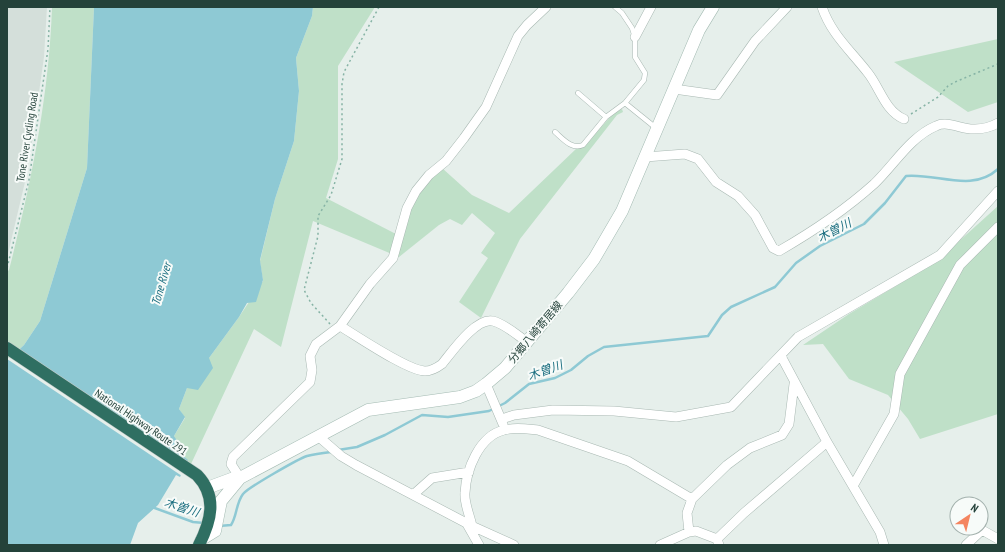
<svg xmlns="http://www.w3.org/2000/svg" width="1005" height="552" font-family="'PT Sans Narrow','Noto Sans JP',sans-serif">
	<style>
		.built { fill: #d4dfda }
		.green { fill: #bfe0c8 }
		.water { fill: #8ec9d4 }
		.pier { fill: #e6efeb }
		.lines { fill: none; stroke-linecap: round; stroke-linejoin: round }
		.stream { stroke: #8ec9d4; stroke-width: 2.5 }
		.lane-casing { stroke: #a8b8b2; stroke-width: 5.5 }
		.street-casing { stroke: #a8b8b2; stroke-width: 10 }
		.secondary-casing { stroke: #a4bbb3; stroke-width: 13 }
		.highway-casing { stroke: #c2cac8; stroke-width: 13 }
		.path { stroke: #86b3a5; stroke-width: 1.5; stroke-dasharray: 2 3; stroke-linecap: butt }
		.lane { stroke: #fff; stroke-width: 4.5 }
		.street { stroke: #fff; stroke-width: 9 }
		.secondary { stroke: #fff; stroke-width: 12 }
		.highway { stroke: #2f6f62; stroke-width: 12 }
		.labels { text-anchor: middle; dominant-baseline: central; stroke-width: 4; stroke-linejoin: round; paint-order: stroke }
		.street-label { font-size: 11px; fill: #24423a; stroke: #f7fbf9 }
		.water-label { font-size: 12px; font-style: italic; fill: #1c6f80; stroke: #f7fbf9 }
	</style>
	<rect width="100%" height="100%" fill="#e6efeb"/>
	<path class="built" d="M7 7H47L44 57 32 142 25 182 7 258Z"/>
	<path class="green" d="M52 7H94L87 168 40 321 24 345 7 361V272L9 270C31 184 49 96 52 7Z
		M313 7H375L338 66V159L326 198 394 233 402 234 411 209 427 181 442 168 472 195 509 213 577 148H582L614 113 622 109 623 112 617 115 520 239 481 318 459 302 488 258 481 253 495 233 472 213 462 225 450 219 439 225 399 257 313 221 281 347 254 329 191 464 182 455 174 436 185 418 179 409 187 388 239 317 263 281 260 261 275 199 294 141 299 91 296 58 312 16Z
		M998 39V102L968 112 894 62Z
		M998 206V414L920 439 908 419 888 395 849 379 823 344 803 345 849 314 936 262Z"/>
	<path class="water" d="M94 7H313L312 16 296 58 299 91 294 141 275 199 260 260 263 280 256 302 247 303 239 317 209 358 213 368 198 390 187 388 179 409 185 417 174 436 183 450 182 455 188 460 180 477 176 475 158 505 138 523 130 545H7V361L24 345 40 321 87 168Z"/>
	<path class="pier" d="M18 349 189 463 182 476 7 359Z"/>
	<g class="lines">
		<path class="stream" d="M338 450 357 447 385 435 422 415 448 417 489 411 505 403 529 384 555 378 571 370 588 356 604 347 708 336 722 315 731 307 775 287 796 263 820 246 864 224 885 203 906 176C937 173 972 193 998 169
			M152 507 193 522 204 523
			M219 526 231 525C237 516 236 503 243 494 249 487 298 459 307 456 315 454 323 453 331 452"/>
		<defs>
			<path id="lane" d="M578 93 606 117
				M625 103 656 128
				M555 132C563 139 572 150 583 145L606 117 625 103 644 80 645 73 635 57V37L632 28 622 13 615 7"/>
			<path id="street" d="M822 7C831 34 851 51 868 73 880 88 885 111 904 119
				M635 37 651 7
				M674 89 717 95 755 41 787 7
				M645 157 685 154 698 159 716 182 738 196 755 215 773 248 779 251C812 232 845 210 874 184 894 165 910 137 936 126 948 120 962 130 975 129 983 129 991 127 998 123
				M340 326C357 336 408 371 425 371 431 371 438 367 442 364 452 352 476 317 493 321 505 324 517 335 527 342
				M781 356 827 442 880 532 884 545
				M486 384 503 424
				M502 419 514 415 553 410 614 411 676 417 731 407 798 337 940 255 998 191
				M318 436 341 456 356 465 472 526 514 545
				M240 478 231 464 233 457 310 382 312 370 310 356 316 344 340 326 370 284 393 258 407 208 416 191 429 175 446 161 464 138 486 107 518 36 527 25 546 7
				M853 486 894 414 900 374 960 265 998 227
				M414 494 432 478 469 472
				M467 524 479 545
				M472 526C470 516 464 503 465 493 466 470 479 436 504 430 515 427 527 429 538 430L628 461 692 499 727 465 750 448 782 435 789 424 794 384
				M689 532 687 513 692 499
				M717 539 744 513 827 442
				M660 545 689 532 696 531 717 539 719 545
				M966 545 982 530 998 539"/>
			<path id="secondary" d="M207 488 234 478H240L368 410 460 397 476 391 486 384 505 368 568 293 594 259 622 211 699 30 713 7
				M202 539 215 531 221 501 240 478"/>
			<path id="highway" d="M7 348 197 475C218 497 211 521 199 545"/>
		</defs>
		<use href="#lane" class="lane-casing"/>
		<use href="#street" class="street-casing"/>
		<use href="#secondary" class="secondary-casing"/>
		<use href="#highway" class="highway-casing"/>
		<path class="path" d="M911 114 938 97 948 86 955 82 998 64
			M7 268 29 180 48 49 50 7
			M330 324 311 303 304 290 318 236V216L331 195 342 159V84L344 72 379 7"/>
		<use href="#lane" class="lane"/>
		<use href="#street" class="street"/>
		<use href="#secondary" class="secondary"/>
		<use href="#highway" class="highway"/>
	</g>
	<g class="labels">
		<g class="street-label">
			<text transform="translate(27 137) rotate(-81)">Tone River Cycling Road</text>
			<text transform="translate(535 332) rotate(-50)">分郷八崎寄居線</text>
			<text transform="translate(141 422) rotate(34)">National Highway Route 291</text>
		</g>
		<g class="water-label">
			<text transform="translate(834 230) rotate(-27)">木曽川</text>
			<text transform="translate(161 284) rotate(-74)">Tone River</text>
			<text transform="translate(545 370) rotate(-20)">木曽川</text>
			<text transform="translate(182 507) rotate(18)">木曽川</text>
		</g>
	</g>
	<rect width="1005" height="552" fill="none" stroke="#24423a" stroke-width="16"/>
	<g transform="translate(969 516) rotate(35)"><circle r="19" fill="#f7fbf9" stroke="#a3b1ad"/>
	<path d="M0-3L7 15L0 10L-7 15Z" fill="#f4845f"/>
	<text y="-6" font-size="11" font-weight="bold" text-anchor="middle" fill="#24423a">N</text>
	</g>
</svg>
